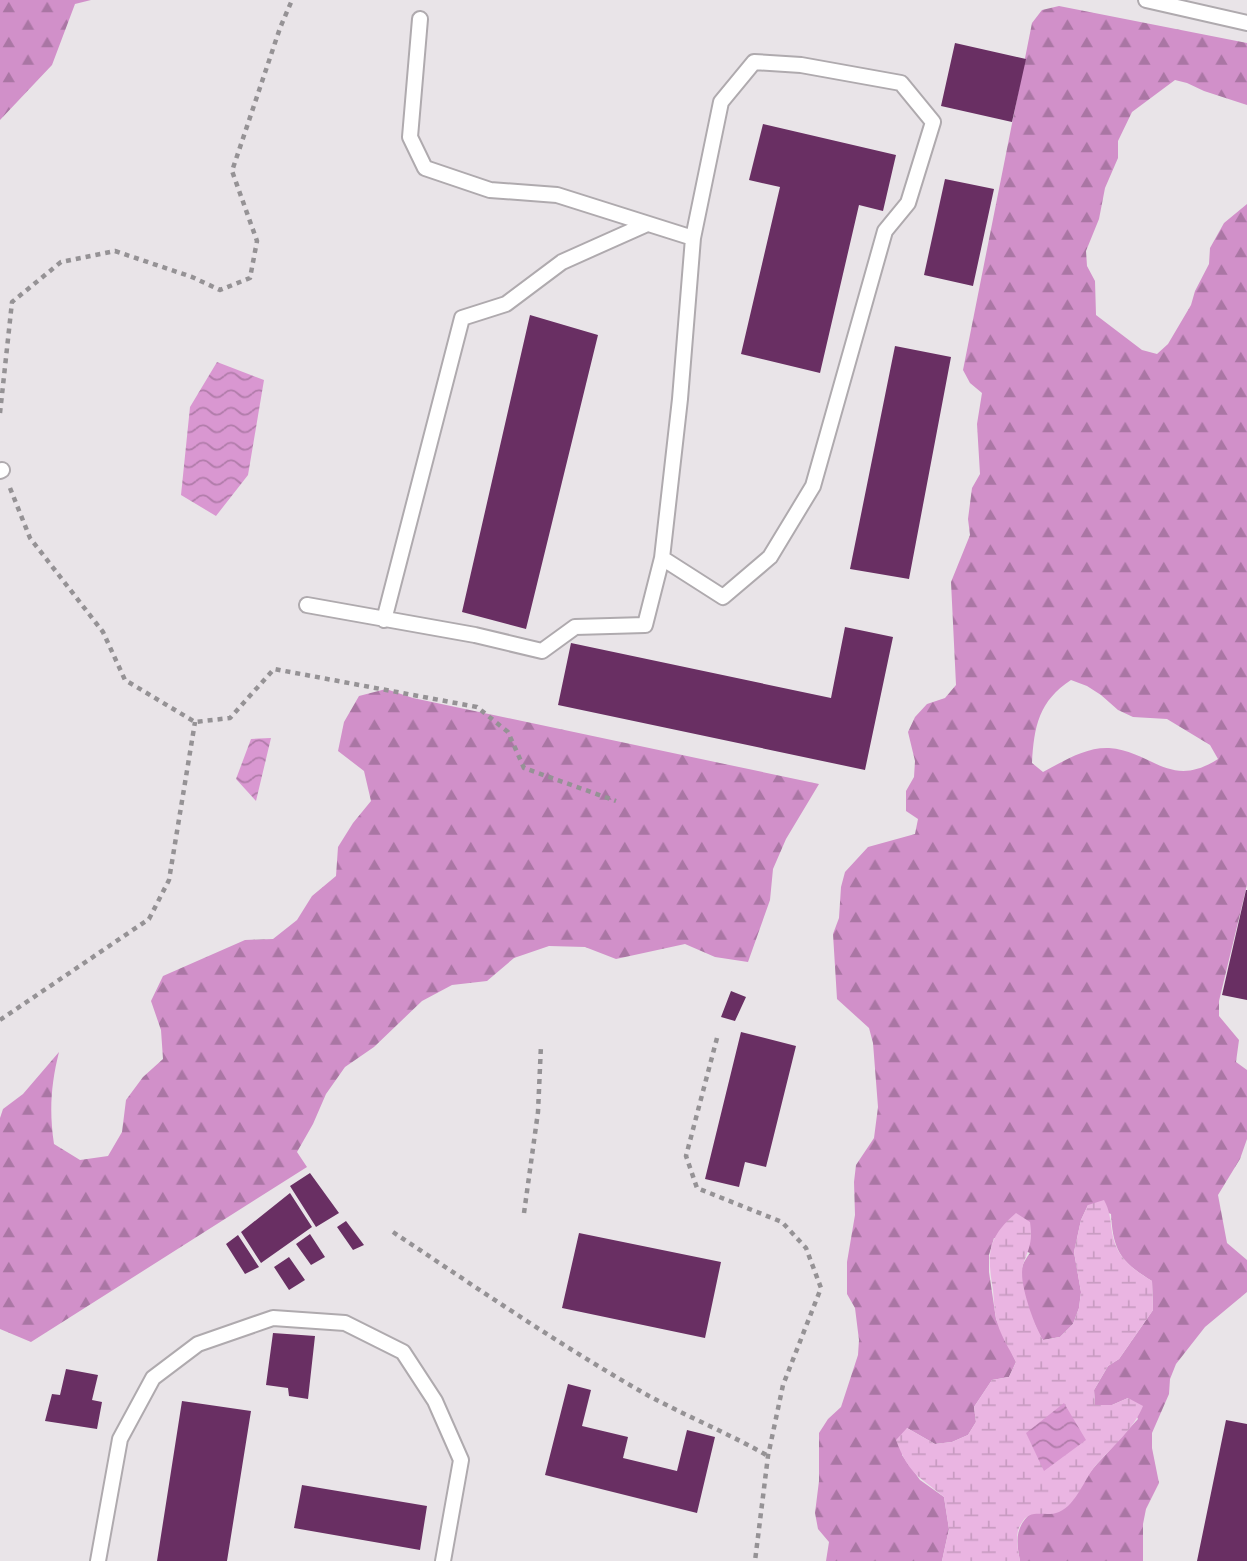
<svg xmlns="http://www.w3.org/2000/svg" width="1247" height="1561" font-family="Literata,serif">
	<style>
		.forest { fill: url(#forest-firs); fill-rule: evenodd }
		.wetland { fill: url(#wetland-marsh) }
		.water { fill: url(#water-waves) }
		.building { fill: #692f63 }
		.lines { fill: none; stroke-linecap: round; stroke-linejoin: round }
		.service-casing { stroke: #afaaae; stroke-width: 18 }
		.path { stroke: #959295; stroke-width: 4.5; stroke-dasharray: 5 5; stroke-linecap: butt }
		.service { stroke: #fff; stroke-width: 14 }
	</style>
	<defs>
		<pattern id="forest-firs" width="22" height="20" patternUnits="userSpaceOnUse" patternTransform="scale(1.75)"><rect width="22" height="20" fill="#d190c9"/><path d="M5 1l3.5 6h-7zM16 11l3.5 6h-7z" fill="#aa76a4"/></pattern>
		<pattern id="wetland-marsh" width="20" height="14" patternUnits="userSpaceOnUse" patternTransform="scale(1.75)"><rect width="20" height="14" fill="#eab5e2"/><path d="M1 5h8M5 5V1M11 12h8M15 12V8" fill="none" stroke="#c99cc2"/></pattern>
		<pattern id="water-waves" width="16" height="10" patternUnits="userSpaceOnUse" patternTransform="scale(1.75)"><rect width="16" height="10" fill="#d997d1"/><path d="M0 5q4-4 8 0t8 0" fill="none" stroke="#b17caa"/></pattern>
	</defs>
	<rect width="100%" height="100%" fill="#e9e4e8"/>
	<path class="forest" d="M0 0H91L75 4 52 65 0 120Z
		M1059 6 1247 43V105L1204 91 1187 83 1175 80 1132 112 1118 141V158L1105 188 1099 219 1086 251 1087 266 1095 281 1096 315 1142 350 1157 354 1168 344 1191 305 1195 291 1209 264 1210 248 1224 223 1247 204V885L1219 1001V1016L1239 1040 1236 1062 1247 1070V1139L1240 1159 1218 1195 1227 1243 1247 1260V1292L1205 1327 1176 1364 1170 1379 1169 1394 1152 1433V1448L1159 1483 1146 1509 1143 1524V1561H1020C1016 1541 1015 1527 1031 1513 1075 1515 1074 1489 1097 1464 1111 1449 1124 1434 1138 1419L1128 1398 1112 1405H1095L1094 1390 1108 1366 1119 1359 1153 1310 1152 1281C1121 1262 1113 1251 1111 1214L1088 1205 1081 1220 1074 1252 1081 1292 1079 1308 1073 1324 1060 1337 1043 1340C1033 1325 1019 1287 1022 1268 1023 1263 1027 1257 1030 1253L994 1238 989 1255V1272L996 1319 1016 1362 1009 1377 992 1380 974 1407 976 1422 968 1435 952 1442 935 1444 907 1428 902 1455 920 1480 944 1497 949 1529 942 1561H826L829 1542 818 1529 815 1513 819 1481V1433L828 1419 841 1407 858 1355 859 1340 855 1308 847 1294V1262L855 1215 854 1182 856 1165 874 1138 878 1107 873 1043 869 1028 837 999 833 934 839 918 841 887 845 872 868 847 915 834 918 819 906 811V791L914 777 915 761 908 732 915 717 927 704 945 698 956 685 951 582 970 535 968 519 972 488 980 474 977 424 982 393 970 383 963 370 1032 23 1042 10ZM1071 680 1087 686 1101 695 1118 710 1133 717 1167 719 1210 745 1218 759C1170 790 1152 751 1109 748 1085 747 1064 761 1043 772L1032 763C1034 726 1039 701 1071 680Z
		M386 689 413 698 819 784 786 839 773 869 770 900 748 962 715 957 685 944 616 959 585 947 549 946 514 958 487 981 452 985 422 1001 374 1047 345 1067 326 1094 313 1124 297 1152 307 1167 31 1342 0 1329V1118L3 1109 23 1094 59 1052C51 1084 49 1111 54 1144L80 1160 108 1156 122 1132 126 1100 143 1077 163 1059 161 1030 151 1001 163 976 245 940 273 939 297 920 312 896 336 876 338 847 353 823 371 801 364 771 338 751 344 722 359 696Z"/>
	<path class="wetland" d="M1104 1200C1110 1211 1110 1219 1112 1232 1116 1257 1131 1268 1152 1281L1153 1310 1119 1359 1108 1366 1094 1390 1095 1405H1112L1128 1398 1143 1406C1133 1430 1113 1446 1096 1465 1084 1479 1077 1504 1059 1512 1045 1518 1030 1507 1021 1524 1014 1535 1018 1549 1020 1561H942L949 1529 944 1497C918 1475 909 1475 896 1440L907 1428 935 1444 952 1442 968 1435 976 1422 974 1407 992 1380 1009 1377 1016 1362C1009 1348 999 1333 996 1318 994 1309 994 1299 993 1290 987 1254 987 1238 1016 1213L1030 1222C1033 1243 1029 1247 1023 1265 1018 1282 1034 1325 1043 1340L1060 1337 1073 1324 1079 1308 1081 1292 1074 1252 1081 1220 1088 1205Z"/>
	<path class="water" d="M217 362 264 380 248 475 216 516 181 495 190 407Z
		M271 738 256 801 236 779 251 739Z
		M1064 1403 1086 1440 1044 1471 1026 1433Z"/>
	<path class="building" d="M955 43 1026 59 1012 122 941 106Z
		M763 124 896 155 883 211 859 205 820 373 741 354 780 187 749 180Z
		M945 179 994 189 973 286 924 275Z
		M530 315 598 335 526 629 462 612Z
		M895 346 951 357 909 579 850 569Z
		M845 627 893 637 865 770 558 705 571 643 831 698Z
		M1246 890H1247V1000L1222 995Z
		M731 991 746 997 735 1021 721 1017Z
		M741 1032 796 1046 766 1167 745 1162 739 1187 705 1179Z
		M310 1173 339 1213 316 1227 290 1186Z
		M290 1193 312 1227 261 1263 241 1232Z
		M346 1221 364 1245 353 1250 337 1227Z
		M579 1233 721 1262 705 1338 562 1308Z
		M310 1234 325 1257 311 1265 296 1244Z
		M238 1235 259 1267 245 1274 226 1244Z
		M289 1257 305 1280 289 1290 274 1267Z
		M273 1333 315 1336 308 1399 289 1396 288 1388 266 1385Z
		M66 1369 98 1375 92 1400 102 1402 97 1429 45 1421 52 1394 60 1395Z
		M568 1384 591 1390 582 1426 628 1437 623 1458 677 1471 687 1430 715 1437 697 1513 545 1475Z
		M182 1401 251 1411 227 1561H157Z
		M1226 1420 1247 1424V1561H1197Z
		M302 1485 427 1506 420 1550 294 1528Z"/>
	<g class="lines">
		<defs>
			<path id="service" d="M1146 0 1247 23
				M420 19 410 137 425 168 490 190 557 195 693 238
				M754 62 801 65 901 83 933 122 908 203 885 231 813 486 770 557 723 597 662 558 680 399 693 238 721 102Z
				M0 471 2 470
				M307 605 475 635 542 651 575 627 645 625 662 558
				M384 620 462 318 506 304 562 262 647 224
				M98 1561 120 1439 153 1378 198 1344 273 1318 345 1323 403 1352 435 1401 461 1460 443 1561"/>
		</defs>
		<use href="#service" class="service-casing"/>
		<path class="path" d="M0 413 12 302 61 262 115 251 192 277 220 290 250 278 257 241 232 171 280 28 292 0
			M10 488 30 538 103 632 125 680 195 722 230 718 274 669 477 707 508 732 524 768 616 801
			M0 1020 149 919 169 880 195 722
			M717 1038 686 1156 697 1188 782 1222 806 1248 821 1288 783 1385 768 1456 755 1561
			M524 1213 538 1112 541 1045
			M393 1232C477 1288 561 1346 649 1396 688 1417 730 1434 768 1456"/>
		<use href="#service" class="service"/>
	</g>
</svg>
